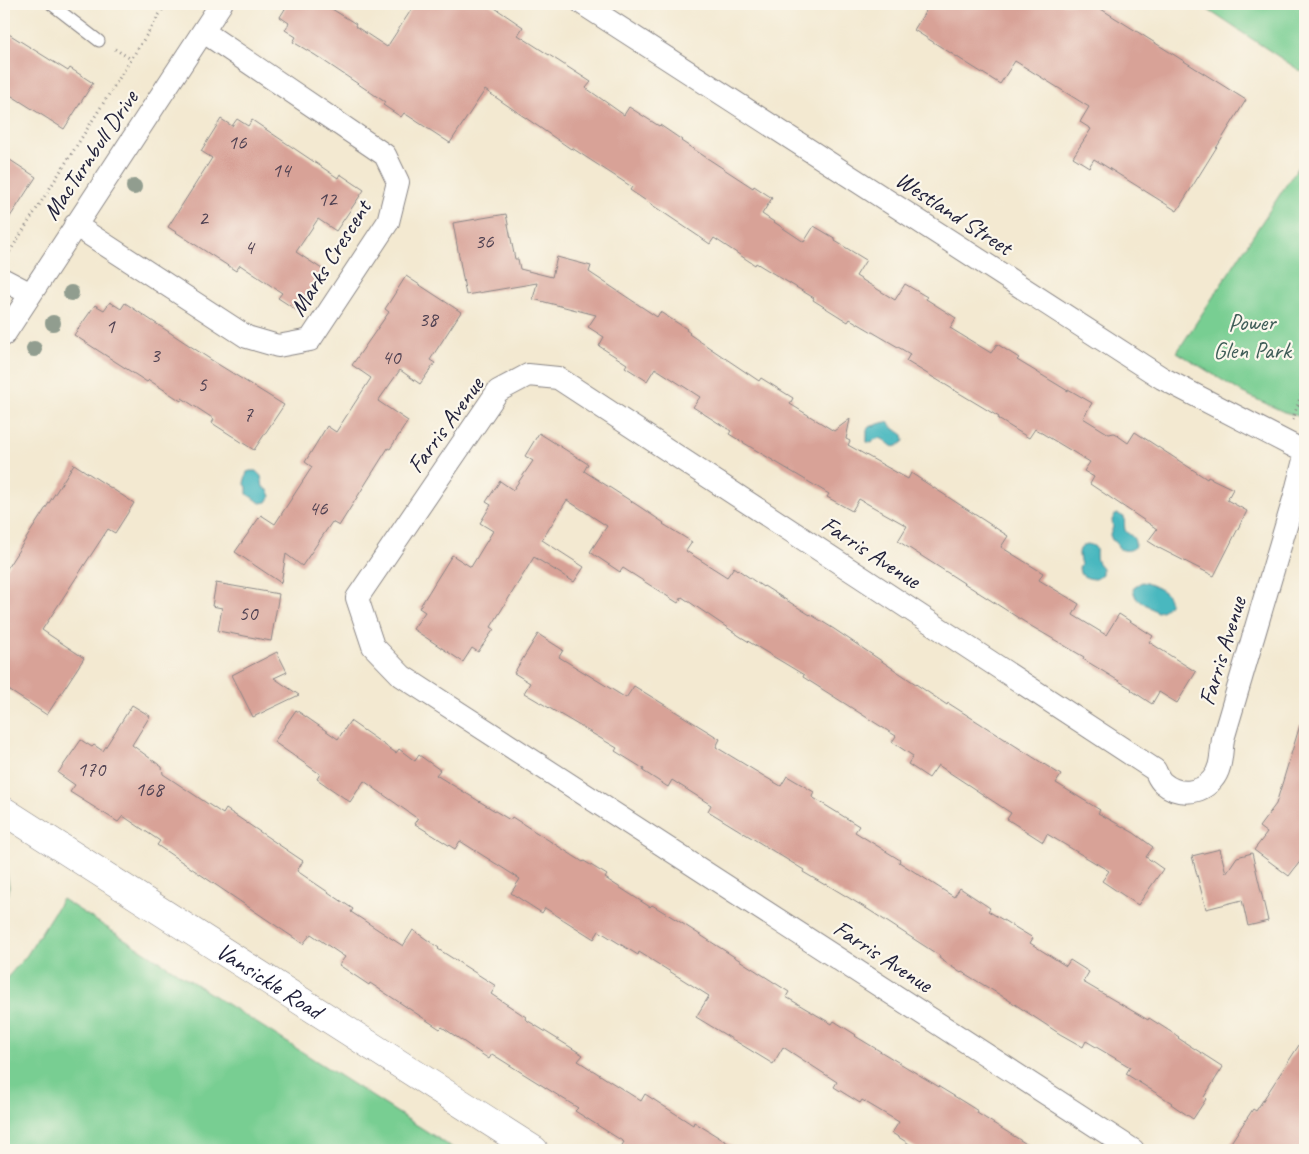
<svg xmlns="http://www.w3.org/2000/svg" width="1309" height="1154" font-family="Caveat,sans-serif">
	<style>
		.green { fill: #78ce92; stroke: #4d7866 }
		.water { fill: #48b8bf; stroke: #356d7d }
		.building { fill: #d8a297 }
		.lines { fill: none; stroke-linecap: round; stroke-linejoin: round }
		.service-casing { stroke: #8a8686; stroke-width: 13 }
		.minor-casing { stroke: #8a8686; stroke-width: 24 }
		.tertiary-casing { stroke: #8a8686; stroke-width: 29 }
		.path { stroke: #8a8686; stroke-width: 3; stroke-dasharray: 1 4; stroke-linecap: butt }
		.service { stroke: #fff; stroke-width: 11 }
		.minor { stroke: #fff; stroke-width: 22 }
		.tertiary { stroke: #fff; stroke-width: 28 }
		.tree { fill: #919d8f }
		.labels { text-anchor: middle; dominant-baseline: central; stroke-width: 4.5; stroke-linejoin: round; paint-order: stroke }
		.number-label { font-size: 21px; fill: #504252 }
		.street-label { font-size: 24px; fill: #22223b; stroke: #fbf7ec }
		.park-label { font-size: 24px; fill: #405e59; stroke: #fbf7ec }
	</style>
	<rect width="100%" height="100%" fill="#fbf7ec"/>
	<filter id="ink" filterUnits="userSpaceOnUse"><feTurbulence type="fractalNoise" baseFrequency=".02" numOctaves="2"/><feDisplacementMap in="SourceGraphic" scale="10" xChannelSelector="R" yChannelSelector="G"/><feConvolveMatrix kernelMatrix="1 2 1 2 8 2 1 2 1" color-interpolation-filters="sRGB"/></filter>
	<filter id="wash" filterUnits="userSpaceOnUse"><feTurbulence type="fractalNoise" baseFrequency=".0096" numOctaves="4" result="noise"/><feDisplacementMap in="SourceGraphic" scale="20" xChannelSelector="R" yChannelSelector="G"/><feGaussianBlur stdDeviation="1.12" result="paint"/><feColorMatrix in="noise" values="0 0 0 0 0 0 0 0 0 0 0 0 0 0 0 0 0 1.4 0 .05"/><feComposite in="paint" operator="in"/></filter>
	<g filter="url(#wash)">
		<rect width="100%" height="100%" fill="#f3e9d1"/>
		<path class="green" d="M1199 4H1305V74Z
			M1305 156V418L1284 412 1243 393 1177 352Z
			M4 861 5 862 9 886 4 920Z
			M62 899 456 1150H4V981L27 955Z"/>
		<path class="water" d="M885 422 889 423 892 427 903 435 904 441C891 453 892 443 880 438L874 440 872 443 867 442V429L869 427Z
			M250 471H256L261 476 263 487 268 490 271 496 267 502 260 503C256 499 252 498 247 494V487L244 483 247 472Z
			M1118 514 1124 517C1125 521 1124 526 1125 530 1127 534 1132 535 1134 539 1139 550 1127 553 1118 548L1116 542 1112 540 1110 535 1113 527 1112 520 1115 515Z
			M1087 544C1101 546 1094 552 1097 561 1098 564 1101 566 1102 568V574L1096 579C1090 579 1083 577 1080 573L1079 568 1081 565C1079 556 1076 548 1087 544Z
			M1142 582C1148 583 1164 590 1167 595 1173 604 1166 611 1157 612L1136 598 1133 590 1135 586Z"/>
		<g id="blocks">
			<path class="building" d="M288 4H324L356 24 355 26 387 47 415 4H489L523 27 518 35 591 82 586 88 624 115 629 107 659 126 660 125 682 140 681 141 753 188 754 186 772 198 762 214 804 242 814 226 836 239 835 241 866 260 856 276 895 300 905 284 927 297 926 299 956 318 950 328 991 353 997 344 1019 358 1017 360 1068 391V389L1092 403 1083 418 1109 434 1114 433 1128 443 1135 432 1207 479 1208 477 1233 489 1227 500 1247 511 1214 576 1159 548 1148 541 1157 529 1090 484 1094 477 1084 471 1090 462 1035 429 1029 438 998 419 999 417 906 361 910 354 850 319 848 322 813 300 814 298 756 263 755 265 714 238 710 244 630 190 632 187 572 148 571 149 485 90 450 143 404 113 401 117 383 105 385 102 315 55 293 42 296 37 285 30 289 23 280 17Z
				M930 4H1093L1246 100 1177 211 1094 159 1089 167 1073 157 1091 129 1080 122 1089 107 1015 61 1000 84 914 30Z
				M4 31 68 71 70 68 93 83 64 129 4 91Z
				M221 119 232 126 237 119 248 126 252 120 338 178 340 174 364 190 336 231 318 219 296 252 325 271 298 311 278 298 282 293 240 265 236 271 168 227 212 158 201 151Z
				M4 156 36 177 4 226Z
				M506 214 515 259H518L520 269 552 277 557 257 591 266 589 272 657 317 660 312 687 329 686 330 690 333 689 334 759 381 761 378 793 398 790 404 834 431 850 419 846 439 850 441 848 445 908 479 911 473 1008 536 1001 547 1043 573 1039 580 1079 604 1073 615 1106 635 1119 614 1153 636 1149 642 1196 672 1177 703 1159 692 1152 704 1131 690 1132 689 1083 659 1084 657 1031 626 898 541 907 526 859 499 852 511 827 497 829 494 729 434 731 431 693 407 700 397 655 368 647 381 625 367 627 364 599 346 604 337 588 327 596 315 533 299 537 283 466 295 453 223Z
				M406 276 461 312 430 360 435 363 420 384 400 370 378 401 408 421 390 449 388 448 339 526 332 522 302 566 286 554 281 583 235 552 261 515 275 524 312 467 305 462 327 426 336 432 371 378 352 365 389 312 385 309Z
				M110 302 121 309 125 303 216 363 284 405 254 450 212 423 214 419 182 398 181 401 149 380 147 382 74 335 95 305 104 310Z
				M539 433 588 464 584 471 637 505 664 523 663 524 692 542 686 551 727 577 734 567 763 587 764 586 810 615V614L834 629 947 705 948 703 1061 775 1056 783 1100 810 1098 813 1134 833 1153 847 1146 857 1163 869 1138 905 1102 881 1109 871 1047 834 1043 842 1007 819 1011 813 938 765 929 778 908 764 913 756 892 742 896 736 803 677 804 675 741 637 682 597 678 603 623 568 620 572 590 552 607 526 567 500 542 540 584 567 574 582 534 557 491 627 494 629 478 652 472 648 463 662 413 629 425 612 419 608 452 555 471 567 493 531 480 523 491 505 486 502 500 481 513 490 533 461 525 456Z
				M74 464 134 503 115 533 108 529 42 630 84 658 47 715 4 687V573Z
				M216 583 279 594 271 641 218 631 222 608 212 606Z
				M538 634 563 650 559 657 626 698 634 686 720 739 716 747 767 778 781 786 787 776 814 792 812 797 859 826 855 832 900 860 899 862 954 897 960 888 990 908 988 911 1033 938 1030 943 1066 966 1070 960 1089 972 1083 982 1148 1020 1149 1018 1179 1037 1178 1038 1223 1067 1204 1097 1206 1099 1193 1119 1171 1104 1172 1103 1126 1074 1130 1067 1086 1041 1083 1047 1060 1034 1007 999 962 972 961 973 939 958 940 956 869 910 826 884 825 885 803 872 804 870 708 811 711 805 672 780 668 787 643 771 644 769 615 751 617 748 524 693 530 683 514 673Z
				M277 652 287 672 274 678 299 695 253 717 232 675Z
				M132 705 150 716 132 745 162 767 163 774 223 814 226 809 303 861 297 871 353 909 351 912 403 946 413 930 439 948 438 949 496 986 491 994 526 1017 525 1019 583 1055 578 1061 641 1101 645 1094 693 1125 694 1122 739 1150H619L624 1142 575 1111 578 1108 492 1054 489 1059 442 1027 440 1029 370 983 369 985 339 965 345 957 311 934 303 944 157 845 160 841 123 816 118 822 70 792 75 785 58 773 81 740 92 747 94 745 103 751Z
				M296 710 338 739 350 721 396 753 399 749 415 761 419 755 440 770 436 775 510 820 512 817 583 862 584 861 607 875 605 878 650 907 652 905 677 920 789 992 786 997 832 1024 834 1021 856 1035 855 1036 954 1096 978 1111 977 1113 1036 1150H919L892 1133 899 1122 862 1100 860 1103 834 1087 837 1082 783 1047 773 1064 696 1017 709 996 639 952 638 955 599 931 594 939 545 908 542 913 511 893 520 879 460 841 455 849 415 824 418 819 364 781 350 802 317 779 320 774 274 742Z
				M1300 725 1305 726V855L1289 876 1254 850 1267 833 1259 827 1276 804Z
				M1220 849 1226 873 1237 857 1252 853 1268 921 1248 926 1242 900 1206 909 1192 856Z
				M1305 1036V1150H1226L1253 1109 1256 1111Z"/>
		</g>
	</g>
	<g filter="url(#ink)">
		<use href="#blocks" fill-opacity="0" stroke="#8a8686" stroke-width="1"/>
		<g class="lines">
			<defs>
				<path id="service" d="M51 4 99 41"/>
				<path id="minor" d="M583 4 1162 378 1305 452
					M75 225 247 337 278 346 310 340 388 222 398 182 385 155 204 32
					M4 280 31 294
					M4 335 221 4
					M1133 1150 402 676 373 646 357 598 498 391 528 375 558 378 1155 770C1157 774 1159 780 1163 783 1178 796 1200 794 1212 780 1222 769 1221 753 1223 739L1294 499 1305 456"/>
				<g id="tertiary">
					<path id="s1" d="M4 811 534 1150"/>
				</g>
			</defs>
			<use href="#service" class="service-casing"/>
			<use href="#minor" class="minor-casing"/>
			<use href="#tertiary" class="tertiary-casing"/>
			<path class="path" d="M115 49 131 59
				M7 256 166 4
				M1293 420 1305 382"/>
			<use href="#service" class="service"/>
			<use href="#minor" class="minor"/>
			<use href="#tertiary" class="tertiary"/>
		</g>
		<g class="tree">
			<circle cx="134" cy="187" r="8"/>
			<circle cx="71" cy="293" r="8"/>
			<circle cx="53" cy="323" r="8"/>
			<circle cx="34" cy="349" r="8"/>
		</g>
	</g>
	<g class="labels">
		<g class="number-label">
			<text x="237" y="142">16</text>
			<text x="281" y="170">14</text>
			<text x="327" y="199">12</text>
			<text x="203" y="218">2</text>
			<text x="484" y="241">36</text>
			<text x="249" y="247">4</text>
			<text x="428" y="319">38</text>
			<text x="110" y="326">1</text>
			<text x="155" y="355">3</text>
			<text x="391" y="357">40</text>
			<text x="202" y="384">5</text>
			<text x="248" y="414">7</text>
			<text x="318" y="508">46</text>
			<text x="248" y="613">50</text>
			<text x="91" y="769">170</text>
			<text x="149" y="789">168</text>
		</g>
		<g class="street-label">
			<text transform="translate(90 155) rotate(-56)">MacTurnbull Drive</text>
			<text transform="translate(954 213) rotate(33)">Westland Street</text>
			<text transform="translate(330 258) rotate(-58)">Marks Crescent</text>
			<text transform="translate(445 425) rotate(-54)">Farris Avenue</text>
			<text transform="translate(871 552) rotate(33)">Farris Avenue</text>
			<text transform="translate(1222 651) rotate(-73)">Farris Avenue</text>
			<text transform="translate(883 956) rotate(33)">Farris Avenue</text>
			<text stroke="none"><textPath href="#s1" startOffset="315">Vansickle Road</textPath></text>
		</g>
		<g class="park-label">
			<text x="1252" y="322">Power<tspan x="1252" dy="28">Glen Park</tspan></text>
		</g>
	</g>
	<rect width="1309" height="1154" fill="none" stroke="#fbf7ec" stroke-width="20"/>
</svg>
